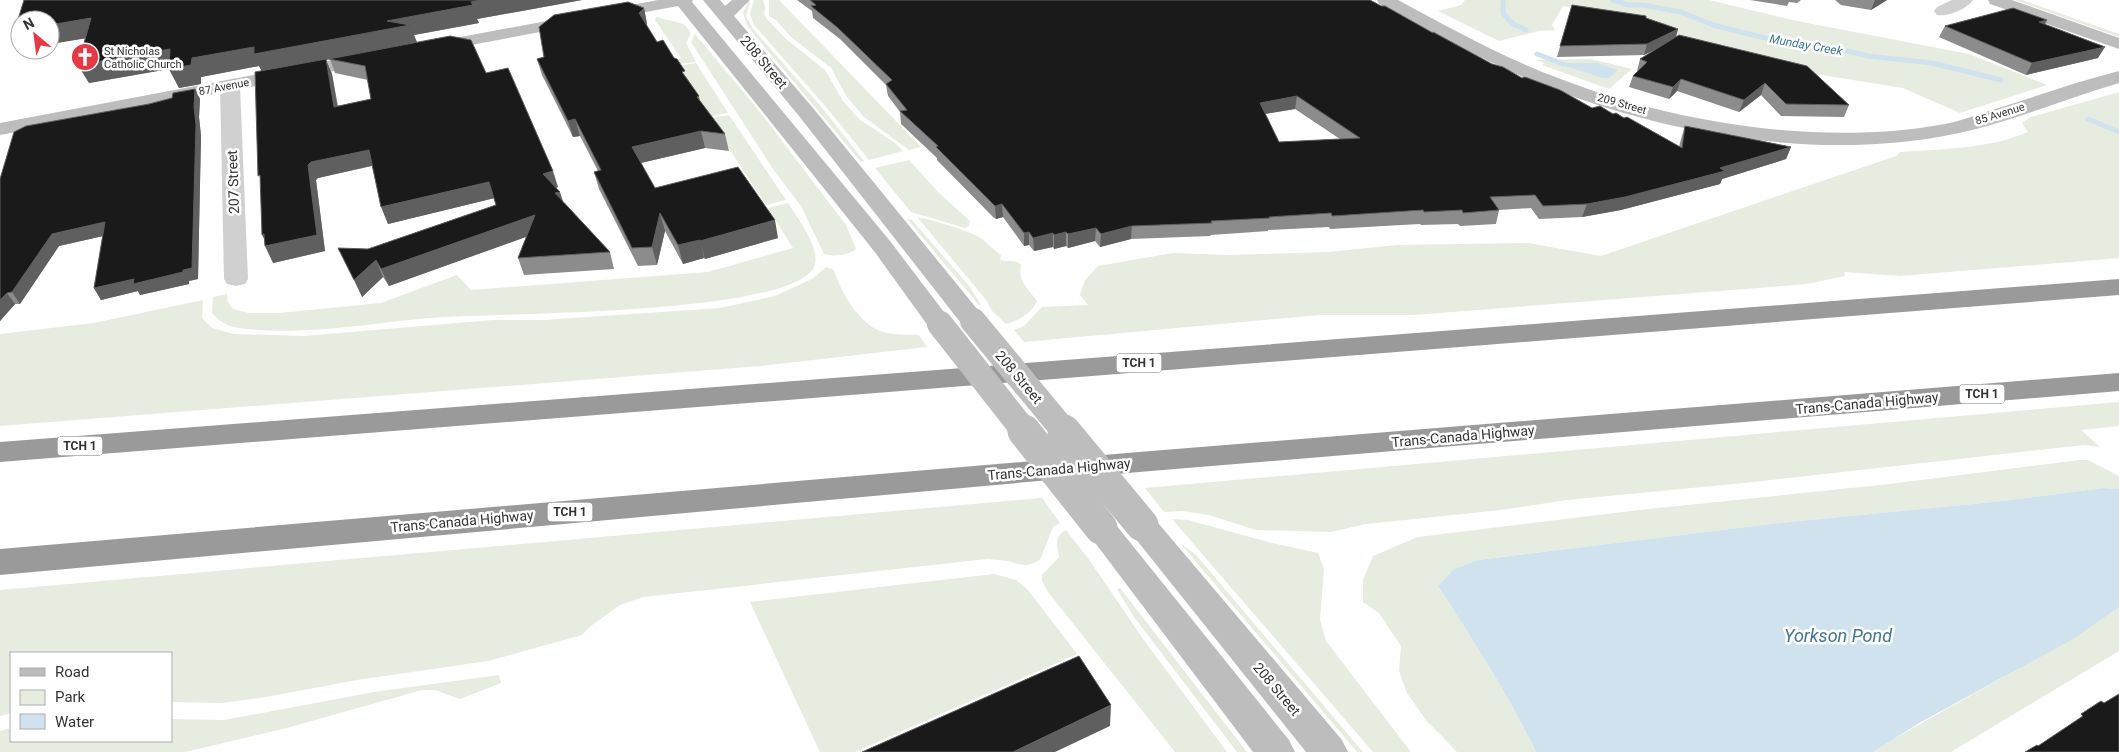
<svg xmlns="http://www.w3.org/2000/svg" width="2119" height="752" font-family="Roboto,sans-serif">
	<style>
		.green { fill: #e6ecdf }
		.water { fill: #cfe2ee }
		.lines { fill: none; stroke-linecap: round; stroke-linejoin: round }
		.stream { stroke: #cfe2ee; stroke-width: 5 }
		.street { fill: #d0d0d0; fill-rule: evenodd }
		.secondary { fill: #bdbdbd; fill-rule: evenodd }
		.highway { fill: #9a9a9a; fill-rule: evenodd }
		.secondary-bridge-far1 { stroke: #bdbdbd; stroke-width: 26 }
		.secondary-bridge { stroke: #bdbdbd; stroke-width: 33 }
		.wall { fill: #8c8c8c; fill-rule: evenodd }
		.shaded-wall { fill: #5f5f5f }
		.building { fill: #1a1a1a; stroke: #5f5f5f; fill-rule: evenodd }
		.labels { text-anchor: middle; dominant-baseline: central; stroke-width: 5; stroke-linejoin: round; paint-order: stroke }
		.far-poi-label { font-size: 11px; fill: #333; stroke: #fff; text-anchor: start }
		.far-street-label { font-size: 11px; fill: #333; stroke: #fff }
		.far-water-label { font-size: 12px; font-style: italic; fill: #3f7597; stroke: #fff }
		.shield { fill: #fff; stroke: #707070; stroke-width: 1 }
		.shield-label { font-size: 12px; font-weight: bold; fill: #333 }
		.street-label { font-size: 14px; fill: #333; stroke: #fff }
		.near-water-label { font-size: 18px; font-style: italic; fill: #3f7597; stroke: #fff }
	</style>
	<rect width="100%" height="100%" fill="#fff"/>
	<path class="green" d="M754 0H763L765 7 764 14 766 18 786 39 825 70 843 101 859 119 895 143 903 151 869 160 826 107 754 25 750 14Z
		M769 0H779L921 147 909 150 864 117 847 97 831 68 791 37 776 20 769 16Z
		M1465 0H1709L1797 21 1969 54 2047 85 1960 113 1903 88 1784 69 1729 55 1645 21 1563 6 1552 25 1555 30 1539 31 1499 41 1438 11 1461 5Z
		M2015 0H2022L2119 34V37Z
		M748 2H750L746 16 753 29 823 109 864 161 861 162 747 26 743 13Z
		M656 17 684 24 691 33 686 43 696 62 678 64 675 60 681 58 655 20Z
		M695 34 756 107 846 225 856 249C848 255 834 257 824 254L801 206 773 169 691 42Z
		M1591 59 1632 69 1609 89 1542 65 1544 63 1535 60Z
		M696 63 728 113 712 116 710 114 707 115 679 66Z
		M2119 92V258L1900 276 1844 272 1845 276 1807 284 1414 315H1319L1024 342 1014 330 1024 326 1042 307 1088 305 1080 295 1085 280 1098 266 1173 253 1228 255 1328 252 1397 245 1528 243 1601 256 1896 156 1900 152C1941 149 1989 149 2028 132L2022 123 2031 117Z
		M729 115 786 200 766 205 711 121 713 118Z
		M909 160 939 193 970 221 969 226 965 228 911 212 875 168Z
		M788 203C797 217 822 250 814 267 791 315 501 313 444 317 379 321 313 336 248 329 233 328 222 325 212 313L213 297 227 294 228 302 233 309 249 313H279L381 303 457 275 471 290 708 272 793 248 768 208Z
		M918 218C926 217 971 232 979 237 987 242 993 250 1001 255L1000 260C1007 263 1014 258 1021 265 1017 280 1028 289 1037 301 1033 312 1017 322 1006 324L992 311 987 301Z
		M911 219 970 287 981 305H979L908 220Z
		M826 267 834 270C840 291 857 319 876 329 888 336 905 334 919 335L927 347 760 366 0 426V334L94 323 203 300 202 318 212 328 234 334 304 336 493 320H544L720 308 775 296 812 279Z
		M2119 402V426L2081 430 2100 447 2084 445 1754 482 1567 500 1501 510 1366 524 1331 532 1256 530 1209 515 1183 511 1164 512 1145 488Z
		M2080 460H2088L2119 476V489L2103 488 2003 501 1779 523 1478 560 1454 569 1438 586C1473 640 1508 694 1536 752H1457L1426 720 1407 693 1399 671 1401 646 1379 613 1363 602V580L1373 556 1418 537 1639 510 1890 484Z
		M1042 498 1060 523 1053 527 1040 560C1024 568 1024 565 1008 561 1002 560 994 560 987 559L643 597 620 605 592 625 582 635 488 661 357 680 266 697 222 703 171 702V653H11V713L0 716V590Z
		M1172 519 1188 520 1268 542 1318 553 1324 569 1320 619 1326 641 1411 752H1373Z
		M1066 530 1090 561 1143 639 1227 752H1175L1048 592 1042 581V575L1059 557C1057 545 1054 536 1066 530Z
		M1180 543 1196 555 1363 752H1357Z
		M994 574 1016 580 1028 590 1077 654 855 752H820L750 602Z
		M1120 588 1247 752H1237L1134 617 1117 589Z
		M2119 607V651L1951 752H1873C1954 702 2040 661 2119 607Z
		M499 675 501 683 460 699 435 690H422L283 729 185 752H0V731L11 728V741H171V719L224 720 374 692Z"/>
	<path class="water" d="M1565 63H1597L1618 70 1609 78H1603L1562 65Z
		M2103 488 2119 489V607L2073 639 1921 722 1873 752H1536C1508 694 1473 640 1438 586L1454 569 1478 560 1779 523 2003 501Z"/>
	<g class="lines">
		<path class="stream" d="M1503 0V13L1513 24 1526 30
			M1613 0 1629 5H1642L1681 12 1713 25 1765 38 1839 49 1868 56 1932 63 2001 80
			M1537 54 1563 64
			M2088 119 2119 132"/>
		<path class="street" d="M1952 0H1973C1967 9 1948 17 1937 15L1934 11 1937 7Z
			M230 80 237 82 240 86 248 279 245 284 236 286 227 284 224 279 220 86 223 82Z"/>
		<path class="secondary" d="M658 0H693L692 2 890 241 953 324 949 330 940 332 931 330 874 251 678 6 434 52 428 51 425 47 428 43 434 42Z
			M703 0H720L725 6 732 0H750L734 16 813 108 982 315 986 321 982 327 973 329 964 327 799 116Z
			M1377 0H1398C1450 28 1502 57 1558 78 1675 123 1820 147 1945 124 1960 121 1974 116 1989 111 2032 98 2075 82 2119 71V83C2061 100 2004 125 1944 136 1816 160 1663 134 1543 85 1486 63 1433 32 1379 4Z
			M1988 0H2012L2119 38V49L1990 4Z
			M369 53 376 55 378 59 376 63 0 135V123Z
			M1142 513 1153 517 1342 740 1348 752H1306L1131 533 1126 525 1131 517Z
			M1101 516 1112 520 1289 740 1295 752H1253L1090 536 1085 528 1090 520Z"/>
		<path class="highway" d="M2119 279V295L0 462V442Z
			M2119 373V391L1139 472 0 575V549L1139 452Z"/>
		<path class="secondary-bridge-far1" d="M973 321 1065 432
			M940 324 1025 432"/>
		<path class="secondary-bridge" d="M1024 431 1101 528
			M1064 431 1142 525"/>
	</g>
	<path class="wall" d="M24 0H582L477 19 479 23 414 35 417 42 486 73 558 187 556 188 563 202 610 252 614 269 524 275 518 258 527 236 389 286 383 277 362 297 368 249 496 205 494 198 388 224 372 166 318 178 316 180 325 251 273 263 262 71 259 66 201 77V84L179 88 169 69 89 83 78 65 85 38 50 44V20H20V33L16 26ZM330 59 335 73 368 80 371 99 338 106 332 74 326 60Z
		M797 0H1370L1492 64 1522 78 1592 108 1613 114 1679 147 1681 139 1685 126 1791 147 1786 159 1722 179 1720 184 1621 210 1582 217 1539 219 1531 208 1499 210 1496 224 1460 226 1458 224 1421 225 1420 224 1330 229 1329 227 1268 230V231L1211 235 1210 236 1131 239 1100 247 1095 241 1068 248 1066 246 1054 249 1053 247 1034 251 1029 245 1024 246 1003 217 996 219 993 217 937 160V158L901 124 900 112 888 96 886 85 840 39 813 18 812 11ZM1295 109 1340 139 1279 142 1265 114Z
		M1750 0H1801L1797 3 1789 2 1787 6Z
		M1835 0H1887L1871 10 1841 5Z
		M1572 5 1646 18 1678 29 1676 37 1849 105 1844 117 1781 116 1761 95 1739 112 1677 91 1669 99 1629 87 1633 76 1638 71H1637L1640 59 1658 48 1644 55 1557 57Z
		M644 8 647 24 646 25 657 42 687 78 699 96 700 101 725 134 729 151 705 148 641 163 655 188 778 238 705 259 704 258 683 264 665 231 657 265 638 266 599 189 594 172 598 171 580 136 573 137 542 75 537 59 544 57Z
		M2047 20 2045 25 2098 58 2026 75 1939 37 1945 26Z
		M195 89 200 99 199 117 201 136 198 279 189 281V284L140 295 138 291 101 300 94 288 103 236 59 246 20 304H15L0 321V179L149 104 172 98Z"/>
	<path class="shaded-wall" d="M481 0H582L477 19 479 23 414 35 417 43 329 59H330L326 60 332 74 340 122 262 72 259 66 201 77V84L179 88 169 69 89 83 78 65 170 49 192 58 387 21Z
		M1875 0H1887L1871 10Z
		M644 8 647 24 642 28 639 13Z
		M91 18 101 36 50 44V25Z
		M2047 20 2041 31 2039 22Z
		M20 25V33L16 26Z
		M1678 29 1675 40 1644 55 1647 44Z
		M2105 47 2098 58 2026 75 2032 63Z
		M1681 79 1677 91 1669 99 1673 87Z
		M1765 83 1761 95 1739 112 1744 100Z
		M195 89 200 99 199 117 201 136 198 279 189 281V284L140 295 138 291 101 300 94 288Z
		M1297 96 1295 109 1258 115 1260 103Z
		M575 119 580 136 573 137 568 121Z
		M701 131 705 148 636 164 632 147Z
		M1791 147 1786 159 1722 179 1720 184 1621 210 1582 217 1587 204 1720 168Z
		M369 150 375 165 318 178 316 180 325 251 273 263 265 246H268L262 235 308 165 311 162Z
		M553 171 558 187 548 190 543 174Z
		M489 182 495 198 388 224 381 207Z
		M560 192 565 208 555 193Z
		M1002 204 1003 217 996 219 995 206Z
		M660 213 665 231 657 265 652 247Z
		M535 215 540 232 389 286 381 269Z
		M775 220 778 238 705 259 700 241Z
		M105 222 112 234 59 246 20 304 12 292 52 234Z
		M1132 226 1131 239 1100 247 1101 234Z
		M1096 228 1095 241 1068 248V234Z
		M1029 232V245L1024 246V233Z
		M1066 232V246L1054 249V235Z
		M1053 233V247L1034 251 1033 238Z
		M700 240 704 258 683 264 678 245Z
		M376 260 383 277 362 297 354 280Z
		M7 293 15 304 0 321V300Z
		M1111 705 1110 726 1055 752H1013Z"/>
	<path class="building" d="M24 0H481L471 2 473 5 387 21 410 25 254 54V47L192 58 191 65 169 69 170 49 78 65 91 18 50 25V20H20V25L16 26Z
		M810 0H1370L1381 6H1385L1433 33V32L1492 64 1503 67 1522 78 1525 77 1560 90 1592 108 1600 106 1613 114 1616 113 1624 118 1627 117 1682 148 1685 126 1791 147 1720 168 1725 171 1625 197 1587 204 1543 206 1535 195 1490 197 1499 210 1463 213 1462 210 1424 212 1423 210 1332 216 1331 213 1269 217 1270 218 1211 221 1212 223 1132 226 1101 234 1096 228 1068 234 1066 232 1054 235 1053 233 1033 238 1029 232 1024 233 1002 204 995 206 936 147 938 146 900 111 907 110 886 84 892 80 838 28 811 6 816 5ZM1297 96 1360 138 1279 142 1260 103Z
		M628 2 644 8 639 13 657 42 663 40 674 58 677 59 685 71 682 72 699 96 697 97 725 134 701 131 632 147 655 188 738 167 775 220 700 241V240L678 245 660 213 652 247 632 248 594 172 601 170 575 119 568 121 537 59 544 57 539 27 554 15Z
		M1572 5 1646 16V18L1678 29 1647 44 1560 46Z
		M2013 8 2047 20 2039 22 2105 47 2032 63 1945 26Z
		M1679 35 1807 66 1849 105 1786 104 1765 83 1744 100 1681 79 1673 87 1633 76 1647 62 1640 59Z
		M450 36 471 40 486 73 508 68 553 171 543 174 560 192 555 193 610 252 518 258 535 215 381 269 376 260 354 280 338 248 368 249 496 205 489 182 381 207 369 150 311 162 308 165 317 235 265 246 264 234 262 235 260 175 258 176 255 72 326 59 334 107 371 99 365 66 329 59Z
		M195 89 194 107 196 125 192 268 183 270V272L133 284 134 279 94 288 105 222 52 234 12 292 7 293 0 300V179L14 132 26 126 149 104 172 98 173 93Z
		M1079 656 1111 705 1013 752H862Z
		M2119 694V752H2025L2037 745 2038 746 2083 716 2081 714 2101 701 2104 703Z"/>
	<defs>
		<symbol id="church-disc" viewBox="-11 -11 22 22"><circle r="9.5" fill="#e63946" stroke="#fff"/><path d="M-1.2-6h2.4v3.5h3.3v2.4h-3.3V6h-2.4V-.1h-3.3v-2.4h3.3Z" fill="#fff"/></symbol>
	</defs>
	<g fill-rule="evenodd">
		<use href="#church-disc" x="69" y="41" width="32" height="32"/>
	</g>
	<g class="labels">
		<g class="far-poi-label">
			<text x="104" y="51">St Nicholas<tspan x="104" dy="13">Catholic Church</tspan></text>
		</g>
		<g class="far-street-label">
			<text transform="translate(224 87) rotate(-11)">87 Avenue</text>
			<text transform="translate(1622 104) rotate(16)">209 Street</text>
			<text transform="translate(2000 114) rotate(-17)">85 Avenue</text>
		</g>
		<g class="far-water-label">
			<text transform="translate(1806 45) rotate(10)">Munday Creek</text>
		</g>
		<g class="shield">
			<rect x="1116.5" y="353.5" width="45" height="19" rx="4"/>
			<rect x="1959.5" y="384.5" width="45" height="19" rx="4"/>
			<rect x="57.5" y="436.5" width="45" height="19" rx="4"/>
			<rect x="547.5" y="502.5" width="45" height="19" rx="4"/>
		</g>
		<g class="shield-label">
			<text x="1139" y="363">TCH 1</text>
			<text x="1982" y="394">TCH 1</text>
			<text x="80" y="446">TCH 1</text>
			<text x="570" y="512">TCH 1</text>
		</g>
		<g class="street-label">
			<text transform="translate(764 62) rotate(50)">208 Street</text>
			<text transform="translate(233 182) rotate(-92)">207 Street</text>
			<text transform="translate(1019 377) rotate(50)">208 Street</text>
			<text transform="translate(1867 403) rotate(-5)">Trans-Canada Highway</text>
			<text transform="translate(1463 436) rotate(-5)">Trans-Canada Highway</text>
			<text transform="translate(1059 469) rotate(-5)">Trans-Canada Highway</text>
			<text transform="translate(462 521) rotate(-5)">Trans-Canada Highway</text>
			<text transform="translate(1277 689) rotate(50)">208 Street</text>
		</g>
		<g class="near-water-label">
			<text x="1838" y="635">Yorkson Pond</text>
		</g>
	</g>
	<rect x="10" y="652" width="162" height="90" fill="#ffffff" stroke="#adadad"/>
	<rect x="20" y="668" width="25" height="8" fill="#bdbdbd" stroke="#adadad"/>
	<text x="55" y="677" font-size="15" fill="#333333">Road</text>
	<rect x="20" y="690" width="25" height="15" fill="#e6ecdf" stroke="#adadad"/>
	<text x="55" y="702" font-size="15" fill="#333333">Park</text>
	<rect x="20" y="714" width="25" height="15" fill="#cfe2ee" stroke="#adadad"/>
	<text x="55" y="727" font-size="15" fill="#333333">Water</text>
	<g transform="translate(35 35) rotate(331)"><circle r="24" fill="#ffffff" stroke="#adadad"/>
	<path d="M0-4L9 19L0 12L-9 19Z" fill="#e63946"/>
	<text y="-8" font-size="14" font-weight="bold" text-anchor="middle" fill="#333333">N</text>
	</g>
</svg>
